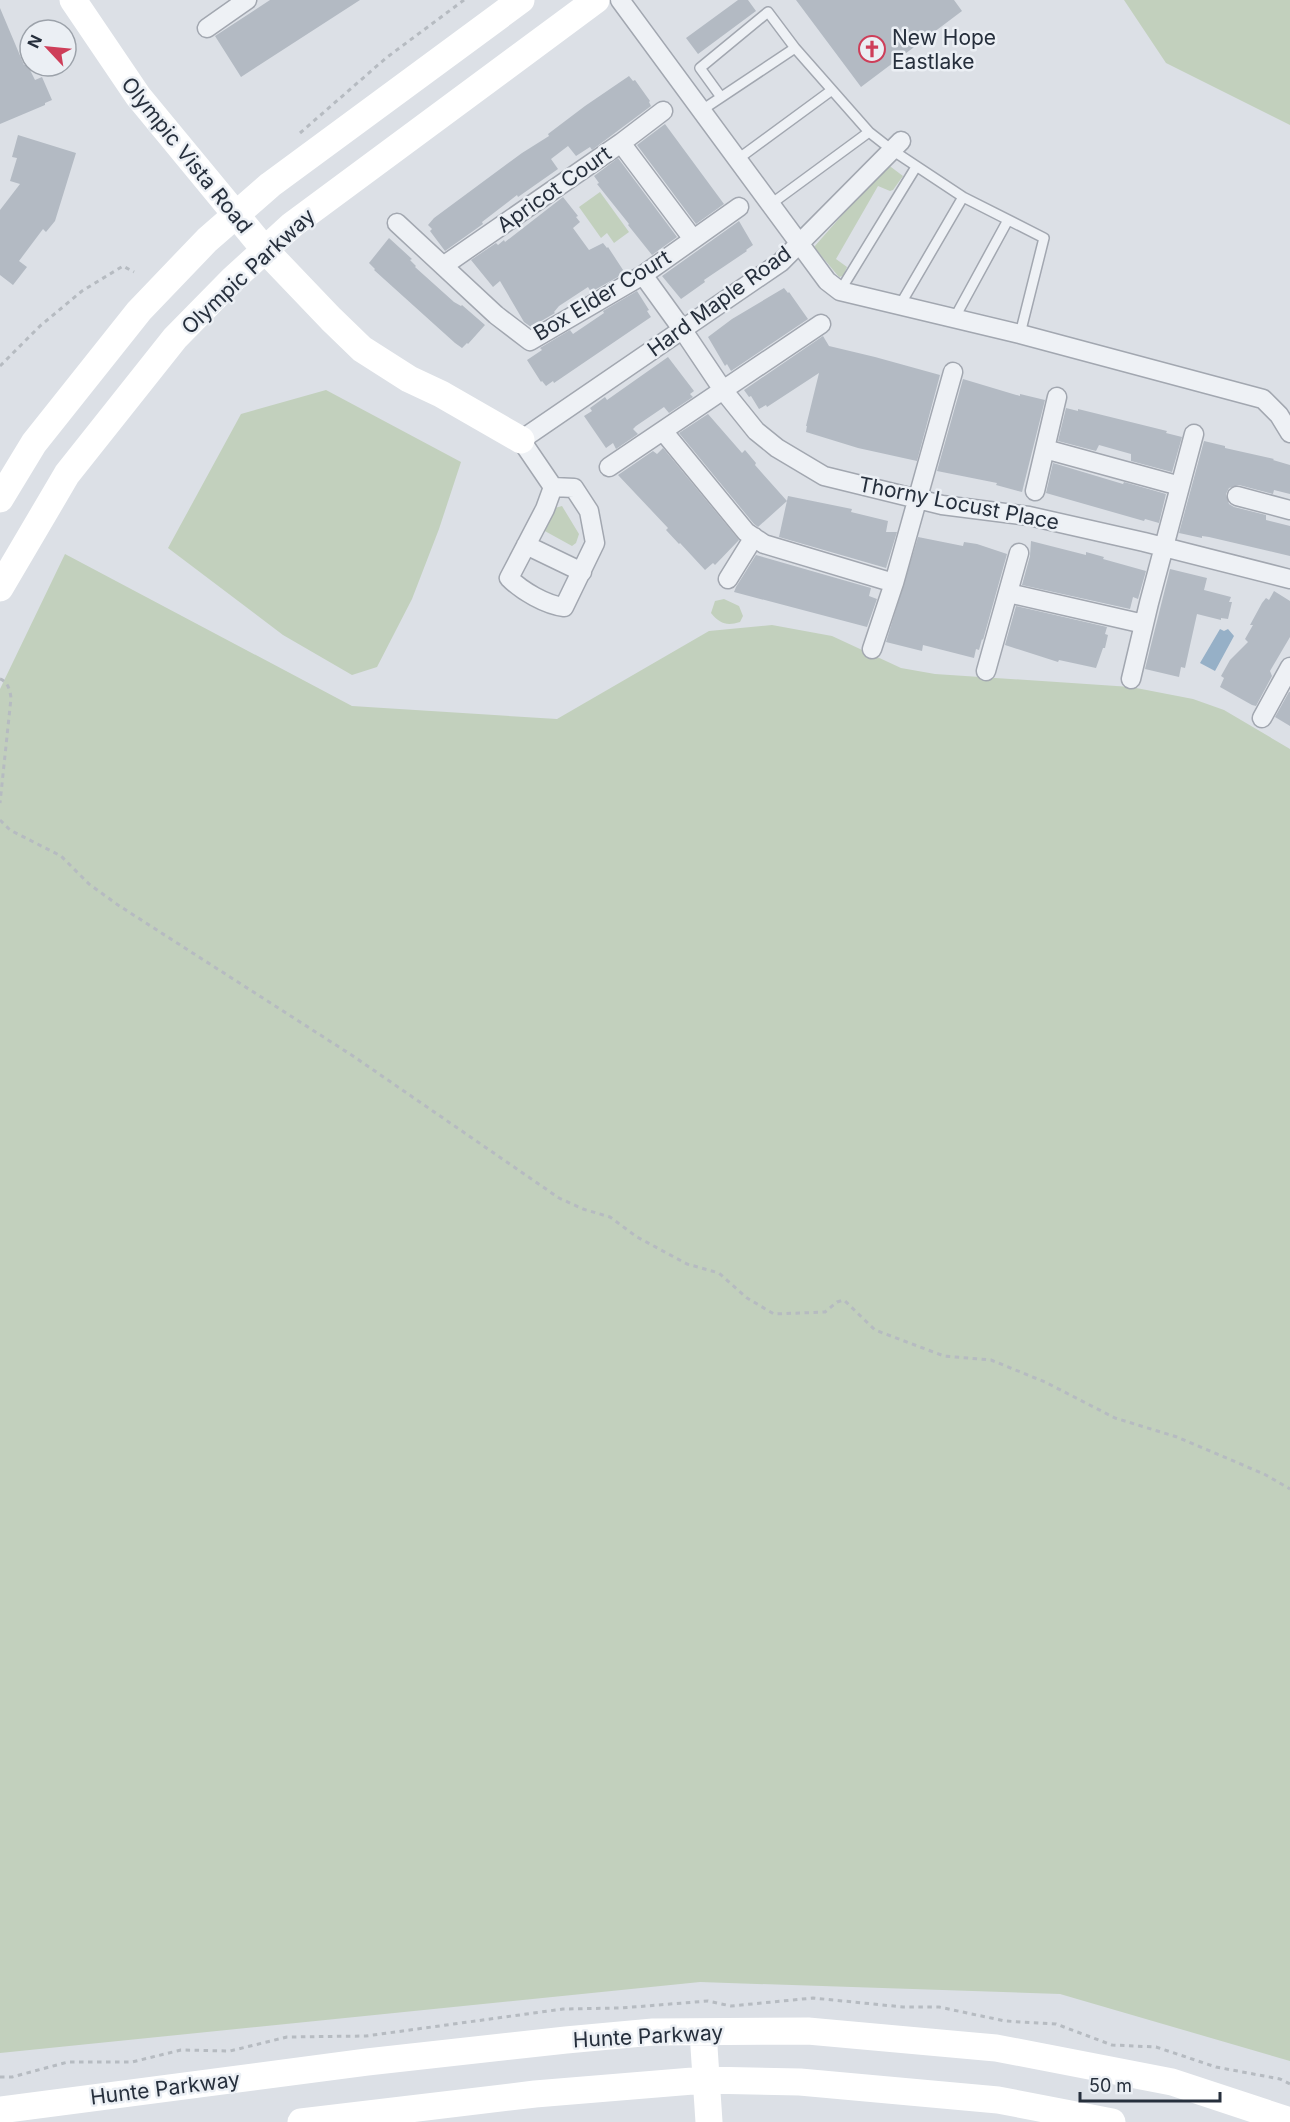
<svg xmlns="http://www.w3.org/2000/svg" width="1290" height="2122" font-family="Inter,sans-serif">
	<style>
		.green { fill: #c2d0bd }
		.water { fill: #96b0c7 }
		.building { fill: #b3bac3 }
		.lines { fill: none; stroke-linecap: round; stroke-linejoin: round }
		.lane-casing { stroke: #a2a7b0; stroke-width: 12 }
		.street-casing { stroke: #a2a7b0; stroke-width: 21 }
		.path { stroke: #b6bbc1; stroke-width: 3; stroke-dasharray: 4.5 4.5; stroke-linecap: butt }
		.lane { stroke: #eef1f5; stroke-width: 9 }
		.street { stroke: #eef1f5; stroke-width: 18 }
		.secondary { stroke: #fff; stroke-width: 27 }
		.labels { text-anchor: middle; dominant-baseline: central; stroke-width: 5; stroke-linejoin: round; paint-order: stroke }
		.poi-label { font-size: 21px; fill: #262f3c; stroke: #ebeff4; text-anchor: start }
		.street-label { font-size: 21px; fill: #262f3c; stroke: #ebeff4 }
	</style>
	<rect width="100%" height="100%" fill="#dce0e6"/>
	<path class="green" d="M1124 0H1290V125L1166 63Z
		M887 164 903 176 893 190 890 191 878 186 836 259 847 267 843 276 839 277 814 247Z
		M600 192 629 232 614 243 607 233 601 238 579 207Z
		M326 390 461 462 439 529 412 599 377 667 352 675 283 635 168 548 241 414Z
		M562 506 579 534 576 543 572 546 543 530 551 509Z
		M65 554 352 706 557 719 709 631 772 625 832 636 901 668 935 674 1131 687 1193 699 1224 710 1290 749V2061L1060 1994 700 1982 0 2053V689Z
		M724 599 739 606 743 616 740 622C727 626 720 624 711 613L715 601Z"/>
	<path class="water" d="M1220 629 1224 631 1228 629 1234 636 1215 671 1200 663Z"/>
	<path class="building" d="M270 0H360L241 77 215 36Z
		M738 0H748L756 11 698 54 686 38Z
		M796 0H954L962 11 861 87Z
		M0 8 24 65 27 64 35 80 42 77 52 100 45 103V105L0 124Z
		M629 76 633 81 635 80 650 101 649 102 651 106 592 150 590 147 576 156 568 146 551 159 558 169 518 197 517 195 482 222 483 224 445 251 430 231 432 229 428 225 434 218 522 153 549 136 548 134 585 106Z
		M665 124 724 204 696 224 637 145Z
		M18 135 76 153 55 221 46 232 43 229 19 261 27 267 13 285 0 275V210L20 184 10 181 17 158 12 157Z
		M618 158 677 237 652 255 628 225 629 224 597 184 599 183 594 176Z
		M563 197 578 216 576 217 580 222 573 228 589 250 603 243 607 248 608 247 625 273 591 292 588 287 559 306 554 312 555 313 531 327 524 322 500 281 493 287 471 260 496 243 498 245 504 240 505 242Z
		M739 221 753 245 746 250 747 251 704 280 705 282 681 299 662 276Z
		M389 238 412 259 410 260 416 266 415 267 454 302 461 306 462 305 485 325 468 344 467 343 462 348 455 343 374 270 375 269 369 263Z
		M784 288 788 293 789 292 808 319 731 371 727 364 725 366 708 337 732 319Z
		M637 291 649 310 647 311 651 317 554 383 553 381 546 386 542 381 541 382 527 360 542 350 540 348 570 330 573 334 604 313 603 311Z
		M823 336 829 346 875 357 940 375 917 461 858 448 806 432 807 426H806L819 373 767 407 766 405 759 409 751 396 749 397 744 390Z
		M668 357 694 391 690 394 693 397 669 413 664 407 636 426 633 429 638 434 616 449 613 443 606 448 584 416 592 411 590 408 605 397 607 400Z
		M963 379 1020 396V394L1045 400 1022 492 996 485 997 483 937 471Z
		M1066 408 1078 411V409L1167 431 1166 433 1182 437 1172 472 1131 461V454L1099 445 1096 451 1058 441Z
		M708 414 742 453 745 450 756 463 755 465 787 501 758 527 754 524 679 433Z
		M1204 441 1225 446V448L1274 459 1273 460 1290 465V494L1274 490 1273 494 1239 485 1229 488 1226 494 1229 504 1234 507 1266 515V520L1290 526V556L1209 537 1202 536V538L1179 533Z
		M663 448 739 540 715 565 713 563 705 570 680 543 679 544 666 530 668 528 618 475 653 451 657 454Z
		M1053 463 1123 484 1124 482 1166 494 1159 523 1145 519 1144 521 1046 493Z
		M788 496 852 509 851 512 888 521 886 532H897L886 568 779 537Z
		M918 537 963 546 964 542 977 544 1007 554 983 640 982 639 979 650 976 649 974 658 923 645 922 651 886 642Z
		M1031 541 1086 555V552L1104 557 1103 559 1146 571 1138 599 1133 597 1130 609 1022 585 1030 556Z
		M756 555 871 588 869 596 877 599 867 627 734 592 736 587Z
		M1170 569 1207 578 1204 590 1231 597 1229 602H1232L1228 619 1221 618V620L1197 614 1185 668 1181 667 1179 677 1145 669Z
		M1274 591 1290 601V637L1270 671 1272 676 1256 706 1252 705 1220 687 1224 678 1221 676 1230 660 1248 642 1245 639 1253 625H1250L1262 603 1266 598 1269 600Z
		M1016 606 1107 627 1105 634 1108 635 1105 648H1103L1096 668 1059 660 1058 662 1005 645Z
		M1289 692H1290V726L1275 717Z"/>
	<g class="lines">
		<defs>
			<path id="lane" d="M702 110 795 48 768 12 700 68 721 97
				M869 132 892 150 963 197 1044 238 1020 334
				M738 159 832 90
				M771 204 869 132 795 48
				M840 291 916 167
				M900 305 963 197
				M954 319 1008 220"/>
			<path id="street" d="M620 0 827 281 840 291 1020 334 1263 399 1279 415 1290 433
				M207 28 247 0
				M621 143 693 239
				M397 223 496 315 530 341 643 275 739 207
				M443 266 621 143 663 111
				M643 275 682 329 723 390 756 431 777 448 824 476 942 505 1029 516 1144 542 1290 579
				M663 431 746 532 764 544 894 583
				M1045 449 1180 486
				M609 467 821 324
				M553 487 574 488 589 511 595 543 564 607C546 605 522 591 509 578L545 509 553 487 521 440 781 262 901 141
				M1035 491 1057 397
				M1237 496 1290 510
				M526 545 582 572
				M728 579 754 537
				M1008 593 1144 624
				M872 649 894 583 953 372
				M986 671 1019 553
				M1131 679 1149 603 1194 434
				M1262 718 1290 667"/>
		</defs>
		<use href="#lane" class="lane-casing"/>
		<use href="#street" class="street-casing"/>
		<path class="path" d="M300 133 386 58 464 0
			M0 366 40 326 82 291 123 266 134 272
			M0 679C8 682 10 690 11 698L0 803
			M0 820 10 830 61 856 89 884 118 905 353 1056 559 1198 583 1209 610 1217 637 1237 687 1264 719 1273 747 1298 774 1314 825 1312 837 1302 844 1300 875 1330 944 1356 991 1360 1045 1382 1115 1418 1177 1437 1264 1474 1290 1489
			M0 2077H12L68 2062H132L181 2050 230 2051 287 2037 366 2036 563 2009 621 2008 708 2001 731 2006 813 1998 903 2007H939L1005 2021 1056 2024 1112 2045 1156 2047 1216 2067 1280 2079 1290 2084"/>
		<use href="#lane" class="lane"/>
		<use href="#street" class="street"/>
		<path class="secondary" d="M73 0 138 96 265 250 331 319 362 349 409 379 441 394 521 440
			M0 499 34 443 139 311 207 240 270 185 521 0
			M0 588 67 474 175 338 232 280 292 225 596 0
			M703 2032 709 2122
			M0 2110 367 2062 566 2040 653 2032 808 2031 996 2048 1172 2082 1290 2121
			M301 2122 535 2094 705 2080 800 2082 998 2100 1112 2122"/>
	</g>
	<defs>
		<symbol id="church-ring" viewBox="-11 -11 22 22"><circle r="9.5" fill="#ebeff4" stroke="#ce3e59" stroke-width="1.5"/><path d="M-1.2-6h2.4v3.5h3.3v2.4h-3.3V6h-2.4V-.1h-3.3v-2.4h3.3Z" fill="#ce3e59"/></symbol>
	</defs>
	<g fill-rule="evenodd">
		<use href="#church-ring" x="857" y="34" width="30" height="30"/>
	</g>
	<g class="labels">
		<g class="poi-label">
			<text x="892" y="37">New Hope<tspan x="892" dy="24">Eastlake</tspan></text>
		</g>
		<g class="street-label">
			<text transform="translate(187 155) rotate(51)">Olympic Vista Road</text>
			<text transform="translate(554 189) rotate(-35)">Apricot Court</text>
			<text transform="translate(248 271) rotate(-43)">Olympic Parkway</text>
			<text transform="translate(602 295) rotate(-31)">Box Elder Court</text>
			<text transform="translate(719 301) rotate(-36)">Hard Maple Road</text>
			<text transform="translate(959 503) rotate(11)">Thorny Locust Place</text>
			<text transform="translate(648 2036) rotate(-3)">Hunte Parkway</text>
			<text transform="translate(165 2088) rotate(-7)">Hunte Parkway</text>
		</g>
	</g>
	<g transform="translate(48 48) rotate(296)"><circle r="28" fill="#ebeff4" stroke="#9ca2aa" stroke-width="1.5"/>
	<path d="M0-4.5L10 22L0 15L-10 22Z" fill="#ce3e59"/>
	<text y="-9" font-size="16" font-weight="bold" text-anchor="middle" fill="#262f3c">N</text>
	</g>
	<path d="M1080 2092v9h140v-9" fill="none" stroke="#262f3c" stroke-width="3"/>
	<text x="1089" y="2092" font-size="18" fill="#262f3c" stroke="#ebeff4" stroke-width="4.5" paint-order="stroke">50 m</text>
</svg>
